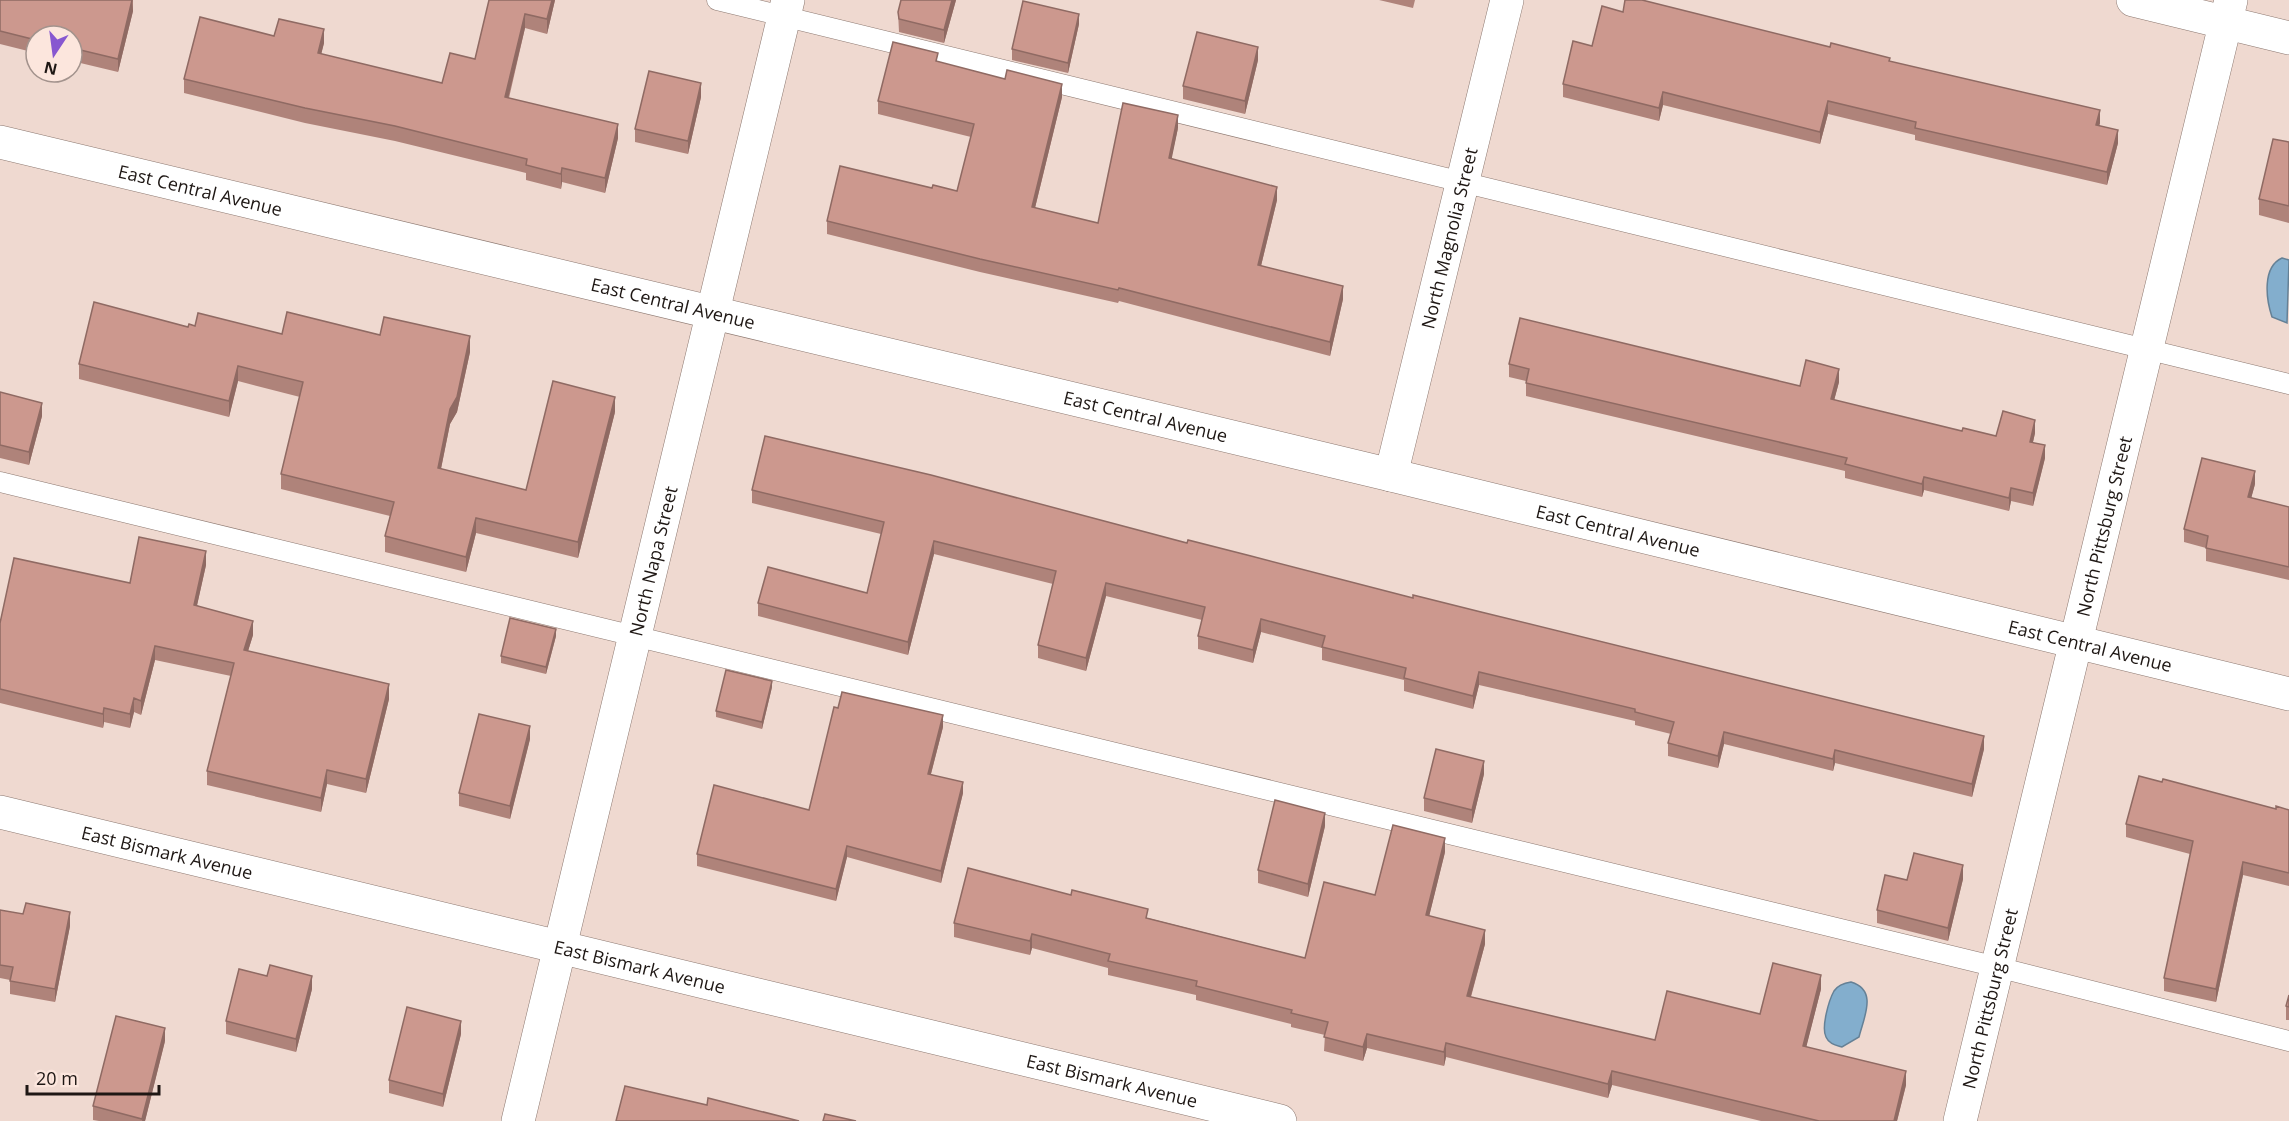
<svg xmlns="http://www.w3.org/2000/svg" width="2289" height="1121" font-family="'Open Sans',sans-serif">
	<style>
		.water { fill: #83aecd; stroke: #658196; stroke-width: 1.5 }
		.lines { fill: none; stroke-linecap: round; stroke-linejoin: round }
		.service-casing { stroke: #8c7870; stroke-width: 21 }
		.minor-casing { stroke: #8c7870; stroke-width: 34 }
		.service { stroke: #fff; stroke-width: 20 }
		.minor { stroke: #fff; stroke-width: 33 }
		.wall { fill: #af837a }
		.shaded-wall { fill: #8f6a63 }
		.building { fill: #cc988e; stroke: #8f6a63; stroke-width: 1.5 }
		.labels { text-anchor: middle; dominant-baseline: central; stroke-width: 6; stroke-linejoin: round; paint-order: stroke }
		.street-label { font-size: 18px; fill: #1e1714; stroke: #fce6dd }
	</style>
	<rect width="100%" height="100%" fill="#efd9d0"/>
	<path class="water" d="M2282 258 2289 260 2287 323 2272 317C2266 299 2262 267 2282 258Z
		M1851 982C1878 990 1864 1017 1859 1037L1842 1047C1835 1045 1829 1044 1826 1037 1821 1027 1829 1000 1834 991 1838 985 1844 983 1851 982Z"/>
	<g class="lines">
		<defs>
			<path id="service" d="M717 0 2289 384
				M0 482 1997 967 2289 1041"/>
			<g id="minor">
				<path d="M2133 0 2289 38"/>
				<path id="s1" d="M0 142 1391 475 2289 694"/>
				<path id="s2" d="M1391 475 1507 0"/>
				<path id="s3" d="M0 812 1280 1121"/>
				<path id="s4" d="M518 1121 788 0"/>
				<path id="s5" d="M1960 1121 2231 0"/>
			</g>
		</defs>
		<use href="#service" class="service-casing"/>
		<use href="#minor" class="minor-casing"/>
		<use href="#service" class="service"/>
		<use href="#minor" class="minor"/>
	</g>
	<path class="wall" d="M0 0H133V11L118 72 72 61V36H36V53L0 44Z
		M489 0H555L547 34 525 28 509 98 618 138 605 193 562 182 561 189 526 180V173L395 141 305 123 184 93V79L274 36 324 43 321 54 442 83 475 59Z
		M901 0H956L944 43 899 32 898 12Z
		M1379 0H1415L1413 8Z
		M1623 12 1890 62 2100 123 2099 125 2118 143 2107 185 1915 140V135L1828 114 1820 144 1663 105 1659 121 1563 97V84L1592 46Z
		M1079 24 1068 73 1012 60V49Z
		M1258 60 1245 114 1183 99V86Z
		M938 62 1062 97 1035 208 1098 223 1178 128 1171 159 1277 200 1261 266 1343 299 1330 356 1119 301 1118 303 980 272 827 234V221L932 188 957 191 971 137 878 114V101Z
		M701 97 688 154 635 142V129Z
		M2289 142V223L2259 215V199Z
		M195 326 470 352 457 412 450 424 441 469 526 490 615 412 578 558 476 533 466 572 385 552V536L390 516 281 489V474L300 397 238 381 229 417 79 379V364Z
		M1509 364 1800 386 1839 382 1834 400 1962 431 1996 436 2035 433 2033 442 2045 458 2033 506 2011 501 2009 511 1924 490 1922 497 1845 478V471L1526 396V381L1509 377Z
		M0 392 42 416 29 465 0 458Z
		M2255 484 2251 498 2289 507V580L2206 561V548L2184 542V529Z
		M752 490 1187 543 1984 749 1972 797 1835 763 1833 771 1724 744 1718 768 1668 756V743L1671 734 1635 725V721L1479 685 1473 709 1404 691V680L1322 660V648L1261 632 1253 663 1198 649V636L1202 620 1106 596 1086 671 1038 658V645L1053 584 934 554 908 655 758 616V603L867 593 881 534 752 503Z
		M206 565 197 605 253 635 248 651 389 699 366 793 327 784 321 812 207 785V771L231 676 155 660 141 715 134 712 130 728 104 722 103 728 0 703V623L130 583Z
		M556 636 546 674 501 663V656Z
		M772 687 762 729 716 717V711Z
		M943 727 931 774 963 793 941 883 847 857 836 901 697 866V854L809 810Z
		M530 739 510 819 459 806V793Z
		M1484 774 1472 823 1424 811V798Z
		M2162 782 2276 809 2289 810V886L2243 875 2216 1002 2164 991V978L2190 854 2126 837V824Z
		M1325 826 1308 897 1258 883V870Z
		M1445 852 1429 916 1485 944 1471 997 1655 1040 1760 1014 1821 989 1806 1047 1906 1085 1897 1121H1761L1612 1085 1608 1098 1446 1057 1444 1066 1367 1048 1363 1061 1324 1051 1325 1035 1291 1027V1024L1196 1000V995L1108 975V968L1032 948 1030 955 954 937V923L1148 918 1305 958 1375 895Z
		M1963 879 1948 941 1877 923V910L1907 880Z
		M0 910 70 926 55 1002 10 994V980L0 978Z
		M312 989 296 1052 226 1034V1021Z
		M2289 995V1020H2286V1006Z
		M461 1034 443 1107 389 1093V1080Z
		M165 1041 145 1121H99L93 1120V1106Z"/>
	<path class="shaded-wall" d="M132 0 133 11 118 72V59Z
		M552 0H555L547 34V19Z
		M952 0H956L944 43V30Z
		M525 14V28L505 111V97Z
		M1079 14V24L1068 73V63Z
		M324 29V43L318 67V53Z
		M1258 47V60L1245 114V101Z
		M701 83V97L688 154V141Z
		M1062 84V97L1032 220V207Z
		M1663 92V105L1659 121V108Z
		M1828 101V114L1820 144V132Z
		M2100 110V123L2096 138V125Z
		M1178 115V128L1169 172V158Z
		M618 124V138L605 193V178Z
		M2118 130V143L2107 185V172Z
		M562 168V182L561 189V174Z
		M1277 187V200L1258 278V265Z
		M1343 286V299L1330 356V342Z
		M470 336V352L457 412 450 424 438 483V468L450 409Z
		M238 366V381L229 417V401Z
		M1839 369V382L1831 412V399Z
		M615 397V412L578 558V542Z
		M42 403V416L29 465V452Z
		M2035 420V433L2030 455V442Z
		M2045 445V458L2033 506V493Z
		M2255 471V484L2248 510V497Z
		M1924 477V490L1922 497V484Z
		M2011 488V501L2009 511V498Z
		M476 518V533L466 572V557Z
		M934 541V554L908 655V642Z
		M206 551V565L194 619V605Z
		M1106 583V596L1086 671V658Z
		M1261 619V632L1253 663V650Z
		M253 621V635L244 664V650Z
		M556 629V636L546 674V667Z
		M155 646V660L141 715V701Z
		M1479 672V685L1473 709V696Z
		M772 681V687L762 729V722Z
		M389 684V699L366 793V779Z
		M134 698V712L130 728V714Z
		M104 708V722L103 728V714Z
		M943 715V727L928 785V774Z
		M530 726V739L510 819V806Z
		M1724 732V744L1718 768V756Z
		M1984 736V749L1972 797V784Z
		M1835 750V763L1833 771V759Z
		M1484 761V774L1472 823V810Z
		M327 770V784L321 812V798Z
		M963 782V793L941 883V871Z
		M1325 813V826L1308 897V884Z
		M1445 838V852L1426 929V915Z
		M847 846V857L836 901V889Z
		M2243 862V875L2216 1002V989Z
		M1963 865V879L1948 941V928Z
		M70 912V926L55 1002V989Z
		M1485 930V944L1467 1010V996Z
		M1032 934V948L1030 955V941Z
		M1821 975V989L1803 1060V1046Z
		M312 976V989L296 1052V1039Z
		M461 1021V1034L443 1107V1094Z
		M165 1028V1041L145 1121H142Z
		M1367 1034V1048L1363 1061V1047Z
		M1446 1043V1057L1444 1066V1052Z
		M1612 1071V1085L1608 1098V1084Z
		M1906 1071V1085L1897 1121H1894Z"/>
	<path class="building" d="M0 0H132L118 59 72 48V36H36V40L0 31Z
		M489 0H552L547 19 525 14 505 97 618 124 605 178 562 168 561 174 526 165 527 159 395 126 305 108 184 79 200 17 274 36 279 19 324 29 318 53 442 83 450 53 475 59Z
		M901 0H952L944 30 899 19 898 12Z
		M1625 0H1642L1830 47 1831 43 1890 58 1889 61 2100 110 2096 125 2118 130 2107 172 1915 128 1916 122 1828 101 1820 132 1663 92 1659 108 1563 84 1573 41 1592 46 1602 6 1623 12Z
		M1023 1 1079 14 1068 63 1012 49Z
		M1197 32 1258 47 1245 101 1183 86Z
		M893 42 938 53 936 61 1005 79 1007 70 1062 84 1032 207 1098 223 1123 103 1178 115 1169 158 1277 187 1258 265 1343 286 1330 342 1119 288 1118 290 980 259 827 221 840 166 932 188 933 185 957 191 974 124 878 101Z
		M649 71 701 83 688 141 635 129Z
		M2273 139 2289 142V206L2259 199Z
		M94 302 188 327 189 324 195 326 198 313 282 334 287 312 380 335 384 317 470 336 457 397 450 409 438 468 526 490 553 381 615 397 578 542 476 518 466 557 385 536 394 502 281 474 303 382 238 366 229 401 79 364Z
		M1520 318 1800 386 1806 360 1839 369 1831 399 1962 431 1963 428 1996 436 2003 411 2035 420 2030 442 2045 445 2033 493 2011 488 2009 498 1924 477 1922 484 1845 464 1847 458 1526 383 1529 369 1509 364Z
		M0 392 42 403 29 452 0 445Z
		M765 436 931 475 1187 543 1188 540 1251 556 1413 598V595L1481 612 1984 736 1972 784 1835 750 1833 759 1724 732 1718 756 1668 743 1674 722 1635 712V709L1479 672 1473 696 1404 678 1406 668 1322 647 1325 636 1261 619 1253 650 1198 636 1205 607 1106 583 1086 658 1038 645 1056 571 934 541 908 642 758 603 768 567 867 593 884 522 752 490Z
		M2202 458 2255 471 2248 497 2289 507V567L2206 548 2208 536 2184 529Z
		M139 537 206 551 194 605 253 621 244 650 389 684 366 779 327 770 321 798 207 771 234 663 155 646 141 701 134 698 130 714 104 708 103 714 0 689V623L14 558 130 583Z
		M510 618 556 629 546 667 501 656Z
		M726 670 772 681 762 722 716 711Z
		M842 692 943 715 928 774 963 782 941 871 847 846 836 889 697 854 714 785 809 810 834 707 838 708Z
		M479 714 530 726 510 806 459 793Z
		M1436 749 1484 761 1472 810 1424 798Z
		M2139 776 2162 782 2163 779 2276 809V806L2289 810V873L2243 862 2216 989 2164 978 2193 841 2126 824Z
		M1275 800 1325 813 1308 884 1258 870Z
		M1393 825 1445 838 1426 915 1485 930 1467 996 1655 1040 1667 991 1760 1014 1773 963 1821 975 1803 1046 1906 1071 1894 1121H1819L1612 1071 1608 1084 1446 1043 1444 1052 1367 1034 1363 1047 1324 1037 1328 1022 1291 1013 1292 1010 1196 986 1197 981 1108 961 1110 954 1032 934 1030 941 954 923 968 868 1071 895 1072 890 1148 909 1146 918 1305 958 1324 882 1375 895Z
		M1914 853 1963 865 1948 928 1877 910 1885 875 1907 880Z
		M26 903 70 912 55 989 10 981 13 967 0 965V910L23 914Z
		M270 965 312 976 296 1039 226 1021 239 969 267 976Z
		M2289 995V1007L2286 1006Z
		M407 1007 461 1021 443 1094 389 1080Z
		M116 1016 165 1028 142 1119 93 1106Z
		M625 1086 707 1105 708 1098 799 1121H616Z
		M825 1114 856 1121H823Z"/>
	<g class="labels">
		<g class="street-label">
			<text stroke="none"><textPath href="#s1" startOffset="206">East Central Avenue</textPath></text>
			<text stroke="none"><textPath href="#s2" startOffset="244">North Magnolia Street</textPath></text>
			<text stroke="none"><textPath href="#s1" startOffset="692">East Central Avenue</textPath></text>
			<text stroke="none"><textPath href="#s1" startOffset="1178">East Central Avenue</textPath></text>
			<text stroke="none"><textPath href="#s5" startOffset="612">North Pittsburg Street</textPath></text>
			<text stroke="none"><textPath href="#s1" startOffset="1664">East Central Avenue</textPath></text>
			<text stroke="none"><textPath href="#s4" startOffset="576">North Napa Street</textPath></text>
			<text stroke="none"><textPath href="#s1" startOffset="2150">East Central Avenue</textPath></text>
			<text stroke="none"><textPath href="#s3" startOffset="172">East Bismark Avenue</textPath></text>
			<text stroke="none"><textPath href="#s3" startOffset="658">East Bismark Avenue</textPath></text>
			<text stroke="none"><textPath href="#s5" startOffset="126">North Pittsburg Street</textPath></text>
			<text stroke="none"><textPath href="#s3" startOffset="1144">East Bismark Avenue</textPath></text>
		</g>
	</g>
	<g transform="translate(54 54) rotate(193)"><circle r="28" fill="#fce6dd" stroke="#a3938d" stroke-width="1.5"/>
	<path d="M0-4.5L10 22L0 15L-10 22Z" fill="#8757d0"/>
	<text y="-9" font-size="16" font-weight="bold" text-anchor="middle" fill="#1e1714">N</text>
	</g>
	<path d="M27 1085v9h132v-9" fill="none" stroke="#1e1714" stroke-width="3"/>
	<text x="36" y="1085" font-size="18" fill="#1e1714" stroke="#fce6dd" stroke-width="4.5" paint-order="stroke">20 m</text>
</svg>
